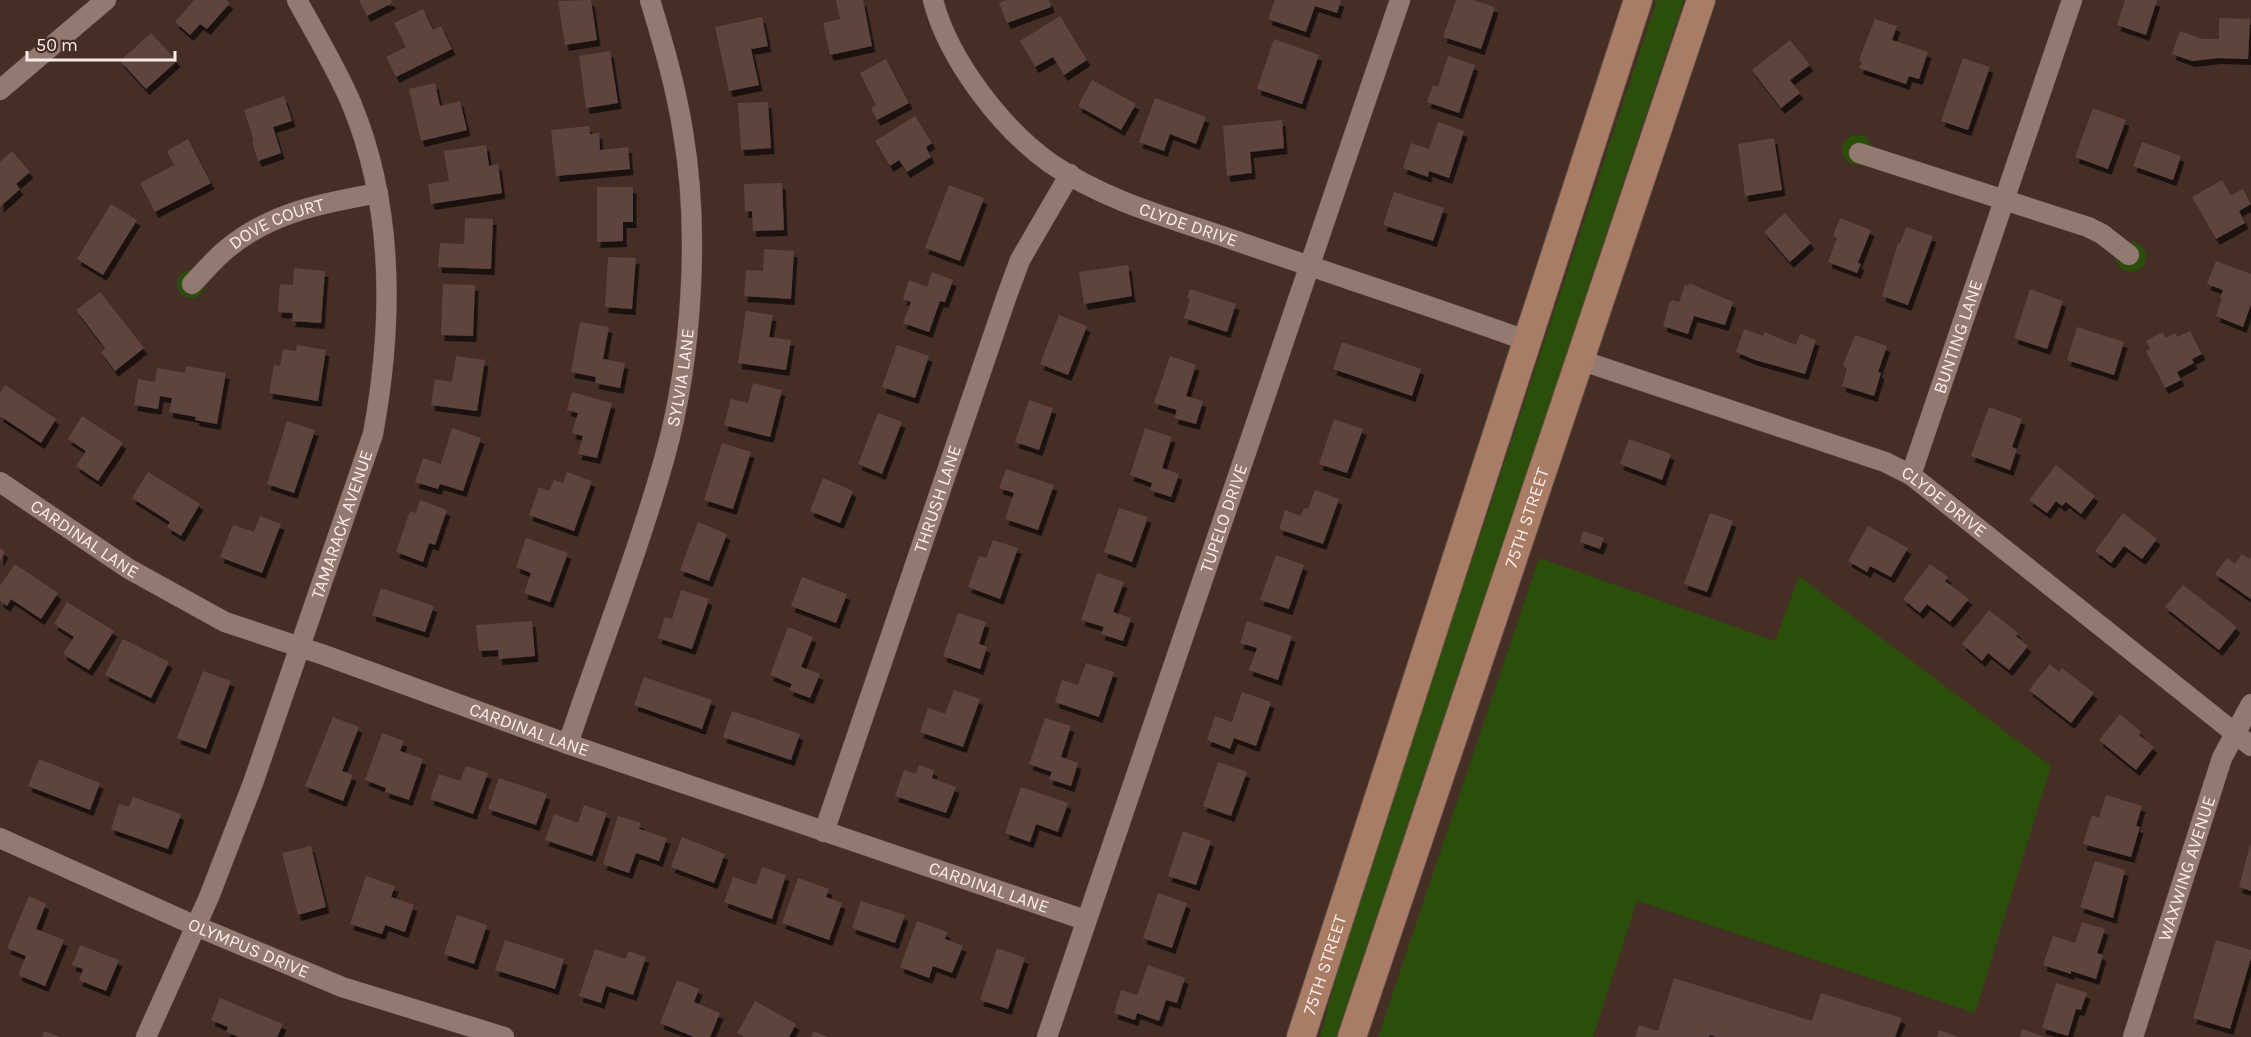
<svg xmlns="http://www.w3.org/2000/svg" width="2251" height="1037" font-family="Karla,sans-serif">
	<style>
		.green { fill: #2b4e0b }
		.building { fill: #5d453d; filter: url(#shadow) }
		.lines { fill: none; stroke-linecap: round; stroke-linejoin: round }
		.street-casing { stroke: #5f4d47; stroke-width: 21 }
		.secondary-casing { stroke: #5f4d47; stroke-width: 30 }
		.street { stroke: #937a71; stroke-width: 20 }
		.secondary { stroke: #a87c65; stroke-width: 28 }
		.labels { text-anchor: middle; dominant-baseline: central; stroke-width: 5; stroke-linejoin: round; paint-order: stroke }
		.street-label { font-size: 18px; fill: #faebe6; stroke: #442e26 }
	</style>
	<defs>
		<filter id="shadow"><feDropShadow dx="3.5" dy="6" stdDeviation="0" flood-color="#0009"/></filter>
	</defs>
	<rect width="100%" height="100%" fill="#442e26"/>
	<path class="green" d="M1657 0H1684L1340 1037H1320L1343 951Z
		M1842 150a15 15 0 1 1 30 0a15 15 0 1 1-30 0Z
		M2116 257a15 15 0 1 1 30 0a15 15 0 1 1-30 0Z
		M177 284a14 14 0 1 1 28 0a14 14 0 1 1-28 0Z
		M1539 558 1775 641 1799 576 2051 766 1975 1013 1637 901 1593 1037H1378Z"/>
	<path class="building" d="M194 0H226L230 3 207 29 200 24 190 35 175 22Z
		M359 0H391L392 3 367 16Z
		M591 0 597 40 565 45 558 1Z
		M836 0H863L872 46 830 55 823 23 840 19Z
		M1007 0H1049L1051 7 1007 23 999 3Z
		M1275 0H1341L1337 13 1315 6 1306 32 1268 19Z
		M1456 0H1473L1495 7 1481 49 1443 37Z
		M2125 0H2157L2146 35 2117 25Z
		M423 9 433 30 441 26 452 49 396 77 386 57 406 47 394 23Z
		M1060 16 1087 60 1064 75 1053 57 1035 67 1020 41Z
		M762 17 768 46 751 49 759 85 729 91 715 27Z
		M2219 18 2250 19 2248 59 2218 58 2192 61 2172 54 2180 31 2202 39H2219Z
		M1875 19 1897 26 1892 40 1928 52 1919 79 1909 76 1906 84 1859 68 1862 62 1859 60Z
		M151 33 177 61 146 89 120 61Z
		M1274 39 1319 55 1302 104 1257 89Z
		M1790 40 1810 65 1790 80 1800 93 1781 108 1752 70Z
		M610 51 618 103 586 108 579 56Z
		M1448 56 1475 65 1459 113 1427 102 1433 85 1438 87Z
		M1963 58 1990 67 1968 130 1941 121Z
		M886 59 909 103 877 120 871 108 876 105 860 73Z
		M1092 80 1136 104 1121 130 1078 106Z
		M435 83 440 106 460 101 467 130 421 141 409 89Z
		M284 96 292 121 273 127 281 153 258 161 252 141H254L244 110Z
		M1155 98 1206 117 1196 144 1170 134 1164 151 1139 142Z
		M768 102 771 148 741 150 738 103Z
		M2093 108 2126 120 2108 169 2075 157Z
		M915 116 932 143 926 147 931 157 907 172 899 160 890 166 875 141Z
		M1282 120 1284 148 1250 152 1252 173 1227 176 1223 126Z
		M1438 122 1464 131 1449 178 1429 171 1428 177 1403 168 1411 143 1429 149Z
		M589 126 590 134 599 133 600 150 628 147 630 169 556 176 551 130Z
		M1774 138 1782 190 1745 196 1738 144Z
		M188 139 211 183 155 212 140 183 174 165 167 151Z
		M2142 142 2181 156 2173 180 2133 166Z
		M486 145 489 166 498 164 502 193 431 204 428 184 449 181 444 151Z
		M12 151 30 172 16 184 20 189 0 207V162Z
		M2222 180 2231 195 2243 189 2251 204 2239 211 2245 223 2216 239 2192 197Z
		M782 183 784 230 753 231 752 211 745 212 744 184Z
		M949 185 984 198 960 261 925 248Z
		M597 187H633V222H623V241L597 242Z
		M1394 192 1444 208 1433 241 1383 225Z
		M111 204 137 220 103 275 77 259Z
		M1785 213 1811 243 1790 262 1764 232Z
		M465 218 493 219 491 269 438 267 440 243 464 244Z
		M1840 218 1871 230 1858 263 1861 264 1857 273 1828 262 1837 238 1833 236Z
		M1906 227 1933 236 1908 305 1882 296 1898 243 1900 244Z
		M764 249 794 251 791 299 744 296 746 270 763 271Z
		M608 257 636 258 632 309 605 307Z
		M2216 261 2251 274V304L2243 327 2216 316 2222 298 2220 297 2223 290 2207 284Z
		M1128 265 1132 296 1084 304 1079 272Z
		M294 268 325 271 321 323 292 321 293 313 278 312 280 284 293 285Z
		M932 272 953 280 945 302 940 301 929 332 903 323 911 302 903 299 909 280 927 287Z
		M1689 283 1733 302 1725 325 1694 316 1688 334 1663 326 1669 304 1672 300 1679 302 1685 285 1688 286Z
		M443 284 475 285 473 336 441 335Z
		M1190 289 1236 304 1227 332 1184 318 1190 299 1187 298Z
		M2030 289 2063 301 2047 349 2014 338Z
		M100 292 144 348 115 371 101 352 105 348 76 310Z
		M746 311 773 315 769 337 791 340 786 370 738 363Z
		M1059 315 1087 326 1068 375 1040 364Z
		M580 322 609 327 603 359 625 363 620 388 595 383 596 377 571 372Z
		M2077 327 2124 342 2114 375 2067 360Z
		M1744 329 1763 336 1764 332 1796 345 1800 334 1816 340 1805 374 1755 360 1736 352Z
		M2190 331 2202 354 2192 359 2194 363 2177 372 2181 380 2165 388 2146 351 2150 349 2146 341 2162 332 2166 338 2175 333 2177 337Z
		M1855 335 1887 346 1878 372 1881 373 1874 396 1842 386 1847 369 1843 365Z
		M1342 342 1421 369 1412 396 1333 369Z
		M297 345 326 350 318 401 269 393 274 365 280 366 283 349 296 351Z
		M897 345 929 356 915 398 882 387Z
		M456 356 485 360 477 411 431 405 435 379 452 382Z
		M1170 356 1196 365 1186 396 1203 401 1196 424 1174 418 1177 410 1154 403Z
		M186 366 226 373 217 424 195 420 196 417 169 412 172 398 160 396 158 409 134 405 138 379 155 382 157 368 185 373Z
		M753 383 782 390 770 437 724 425 731 399 748 403Z
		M5 385 56 419 41 443 0 416V393Z
		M572 392 612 403 597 458 578 454 583 436 572 433 578 413 567 410Z
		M1029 400 1053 408 1039 450 1015 442Z
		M1989 407 2022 419 2012 447 2017 449 2010 470 1971 456Z
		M878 413 902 422 882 474 858 464Z
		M82 416 123 443 98 481 76 466 86 451 68 439Z
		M1334 419 1363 429 1347 473 1319 464Z
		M287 421 315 430 294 493 267 484Z
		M452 428 481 438 463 491 440 484 438 489 415 482 423 458 441 464Z
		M1145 428 1172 437 1162 468 1179 474 1171 497 1150 490 1152 483 1130 475Z
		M1629 439 1671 454 1662 480 1620 464Z
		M722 443 751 452 733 509 704 500Z
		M2056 465 2095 496 2081 514 2066 502 2062 506 2056 501 2047 513 2029 500Z
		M1006 469 1054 485 1038 530 1005 519 1014 493 999 488Z
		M148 472 200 504 181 536 167 527 170 522 132 498Z
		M567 472 592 481 574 531 529 515 539 487 549 491 554 480 563 483Z
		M823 478 853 491 840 523 810 511Z
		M1315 490 1339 499 1323 544 1279 529 1285 510 1301 516 1304 508 1308 509Z
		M420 500 447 510 435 545 429 543 423 562 396 552 410 511 416 513Z
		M1119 508 1148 517 1132 562 1104 552Z
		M1710 513 1733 521 1707 592 1684 584Z
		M2123 513 2157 539 2142 559 2124 546 2111 563 2095 551Z
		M260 516 281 524 262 573 220 557 233 525 254 532Z
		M698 522 727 534 709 581 680 570Z
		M1868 526 1908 548 1891 577 1870 566 1867 572 1848 561Z
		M1583 531 1604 538 1600 549 1580 542Z
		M526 538 568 553 550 602 524 593 531 573 516 567Z
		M993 540 1018 548 1000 599 968 587 979 556 986 558Z
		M0 548 5 552 0 561Z
		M2242 554 2249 559 2251 556V599L2215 574 2227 558 2235 564Z
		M1276 555 1304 565 1289 609 1260 600Z
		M15 564 58 593 41 619 11 599 7 606 0 601V586Z
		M1930 564 1948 577 1945 581 1969 599 1950 622 1927 604 1920 613 1903 599Z
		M1097 573 1124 582 1113 612 1131 618 1123 641 1101 634 1104 627 1081 620Z
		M802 577 847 594 836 623 791 606Z
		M2183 585 2237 627 2219 650 2165 607Z
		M381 588 434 606 425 632 372 615Z
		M681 590 709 599 692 649 658 638 665 617 672 619Z
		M67 602 114 631 89 670 63 654 74 637 54 624Z
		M1989 610 2018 633 2016 636 2028 646 2009 670 1988 653 1982 661 1962 644Z
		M958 613 986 622 979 644 987 647 980 669 943 656Z
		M532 621 535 656 499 659 498 650 479 651 476 625Z
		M1247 621 1292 636 1278 680 1249 670 1257 648 1240 643Z
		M788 627 813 637 801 667 820 674 810 698 789 690 792 684 770 675Z
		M123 639 169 662 151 698 105 675Z
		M1086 663 1114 672 1099 717 1055 702 1062 680 1078 685Z
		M2050 664 2059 672 2062 668 2094 693 2071 723 2029 690Z
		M203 671 231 681 206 749 177 738Z
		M644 677 712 700 702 729 634 705Z
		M954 690 980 699 963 747 920 732 928 708 945 714Z
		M1242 692 1271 702 1256 746 1234 738 1230 749 1207 740 1215 716 1232 722Z
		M732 711 800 734 791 760 723 737Z
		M2120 714 2141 732 2139 735 2154 747 2136 770 2099 740Z
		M333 717 359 727 342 771 353 775 343 801 305 786Z
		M1045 718 1071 726 1061 757 1078 763 1071 786 1049 779 1052 772 1029 764Z
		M382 733 404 741 400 751 423 759 409 800 385 792 386 788 365 780Z
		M39 759 100 783 90 810 28 786Z
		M1218 762 1247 772 1231 816 1203 806Z
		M919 765 934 770 932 778 956 787 946 813 895 796 904 770 916 774Z
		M466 766 488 773 473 814 430 799 439 774 460 781Z
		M499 778 547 794 536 825 488 809Z
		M1021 787 1068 803 1058 832 1036 824 1030 842 1005 833Z
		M2106 795 2142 806 2136 826 2140 827 2131 857 2083 844 2092 815 2099 818Z
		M133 797 181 814 168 849 111 829 119 804 129 807Z
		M584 805 607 813 592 856 545 840 554 814 578 823Z
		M618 816 641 823 639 829 667 838 659 861 636 853 629 873 603 864Z
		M1183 831 1211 841 1196 885 1168 876Z
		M682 837 725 854 714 883 671 867Z
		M2250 845 2251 846V891L2239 887Z
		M311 846 326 907 298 915 282 853Z
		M2095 861 2125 870 2113 918 2080 907Z
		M762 867 786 875 772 919 724 902 733 877 756 885Z
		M366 876 395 886 391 897 414 905 405 932 385 925 382 934 350 924Z
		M798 878 829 889 826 897 842 903 829 940 782 923Z
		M1158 893 1187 903 1172 948 1143 938Z
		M29 896 46 904 36 929 64 940 45 986 18 975 26 956 7 948Z
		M861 901 905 915 895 943 852 928Z
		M457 915 487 925 474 964 444 954Z
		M917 921 947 932 945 939 963 946 952 973 933 966 929 978 900 967Z
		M2082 922 2105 929 2097 953 2103 955 2096 979 2071 971V974L2043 965 2053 936 2075 943Z
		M505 940 564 959 555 989 495 970Z
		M2216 940 2251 950V958L2230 1029 2193 1018Z
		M80 945 119 960 106 991 79 980 83 969 72 965Z
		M997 948 1025 958 1008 1009 980 1000Z
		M595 949 626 959 628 951 646 957 633 995 606 986 601 1003 579 996Z
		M1148 965 1185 978 1177 1003 1166 1000 1159 1021 1137 1013 1135 1020 1114 1013 1121 990 1137 995Z
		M1674 978 1812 1021 1821 993 1902 1018 1895 1037H1716L1710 1035 1709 1037H1635L1639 1025 1658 1031Z
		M677 980 699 989 694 1002 720 1013 710 1037H694L660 1023Z
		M2056 983 2087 993 2081 1010 2076 1009 2068 1036 2042 1028Z
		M220 998 283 1024 277 1037H239L226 1032 228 1027 211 1020Z
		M755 1001 796 1024 789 1037H744L737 1033Z
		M2022 1029 2045 1037H2020Z
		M1939 1030 1958 1037H1937Z
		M44 1031 60 1037H42Z
		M813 1031 828 1037H811Z"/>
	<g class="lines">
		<defs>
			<g id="street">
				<path id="s1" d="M933 0C948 59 1001 128 1050 163 1102 199 1166 217 1225 237 1325 272 1426 304 1525 340"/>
				<path d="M0 90 106 0"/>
				<path d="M1859 153 2088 227 2102 234 2129 255"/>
				<path id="s2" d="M192 284C204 272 215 258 228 248 272 212 323 203 378 193"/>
				<path id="s3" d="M1580 360 1885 462 1911 475 2251 746"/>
				<path id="s4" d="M1911 475 2072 0"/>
				<path id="s5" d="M0 482 129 569 225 622 324 655 568 744 1085 920"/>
				<path id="s6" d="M568 744C600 648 638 553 665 456 692 359 700 231 683 132 676 87 663 43 650 0"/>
				<path id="s7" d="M824 832 1006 298 1020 260 1070 174"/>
				<path id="s8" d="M0 838 196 926 342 987 504 1037"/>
				<path id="s9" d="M146 1037 209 897 253 783 373 434C393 325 395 210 352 105 337 69 316 35 297 0"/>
				<path id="s10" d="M1047 1037 1400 0"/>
				<path id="s11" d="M2133 1037 2222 758 2251 704"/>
			</g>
			<g id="secondary">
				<path id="s12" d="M1301 1037C1415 692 1523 345 1638 0"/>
				<path id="s13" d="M1352 1037 1701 0"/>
			</g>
		</defs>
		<use href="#street" class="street-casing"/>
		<use href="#secondary" class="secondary-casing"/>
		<use href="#street" class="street"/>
		<use href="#secondary" class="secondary"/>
	</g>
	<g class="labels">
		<g class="street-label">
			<text stroke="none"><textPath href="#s1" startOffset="356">CLYDE DRIVE</textPath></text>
			<text stroke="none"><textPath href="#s2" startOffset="106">DOVE COURT</textPath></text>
			<text stroke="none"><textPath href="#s4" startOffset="146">BUNTING LANE</textPath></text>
			<text stroke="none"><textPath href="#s6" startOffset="384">SYLVIA LANE</textPath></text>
			<text stroke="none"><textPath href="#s7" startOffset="352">THRUSH LANE</textPath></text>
			<text stroke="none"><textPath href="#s3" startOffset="393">CLYDE DRIVE</textPath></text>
			<text stroke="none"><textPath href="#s10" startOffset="548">TUPELO DRIVE</textPath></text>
			<text stroke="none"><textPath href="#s13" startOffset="548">75TH STREET</textPath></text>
			<text stroke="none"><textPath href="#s9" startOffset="549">TAMARACK AVENUE</textPath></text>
			<text stroke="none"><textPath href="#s5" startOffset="102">CARDINAL LANE</textPath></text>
			<text stroke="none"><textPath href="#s5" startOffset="588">CARDINAL LANE</textPath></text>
			<text stroke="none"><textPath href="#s11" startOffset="177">WAXWING AVENUE</textPath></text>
			<text stroke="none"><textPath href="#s5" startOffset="1074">CARDINAL LANE</textPath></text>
			<text stroke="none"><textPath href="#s8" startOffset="272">OLYMPUS DRIVE</textPath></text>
			<text stroke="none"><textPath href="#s12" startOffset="76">75TH STREET</textPath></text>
		</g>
	</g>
	<path d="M27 51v9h148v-9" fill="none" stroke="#faebe6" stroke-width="3"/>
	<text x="36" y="51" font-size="18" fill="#faebe6" stroke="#442e26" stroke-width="4.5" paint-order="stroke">50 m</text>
</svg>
